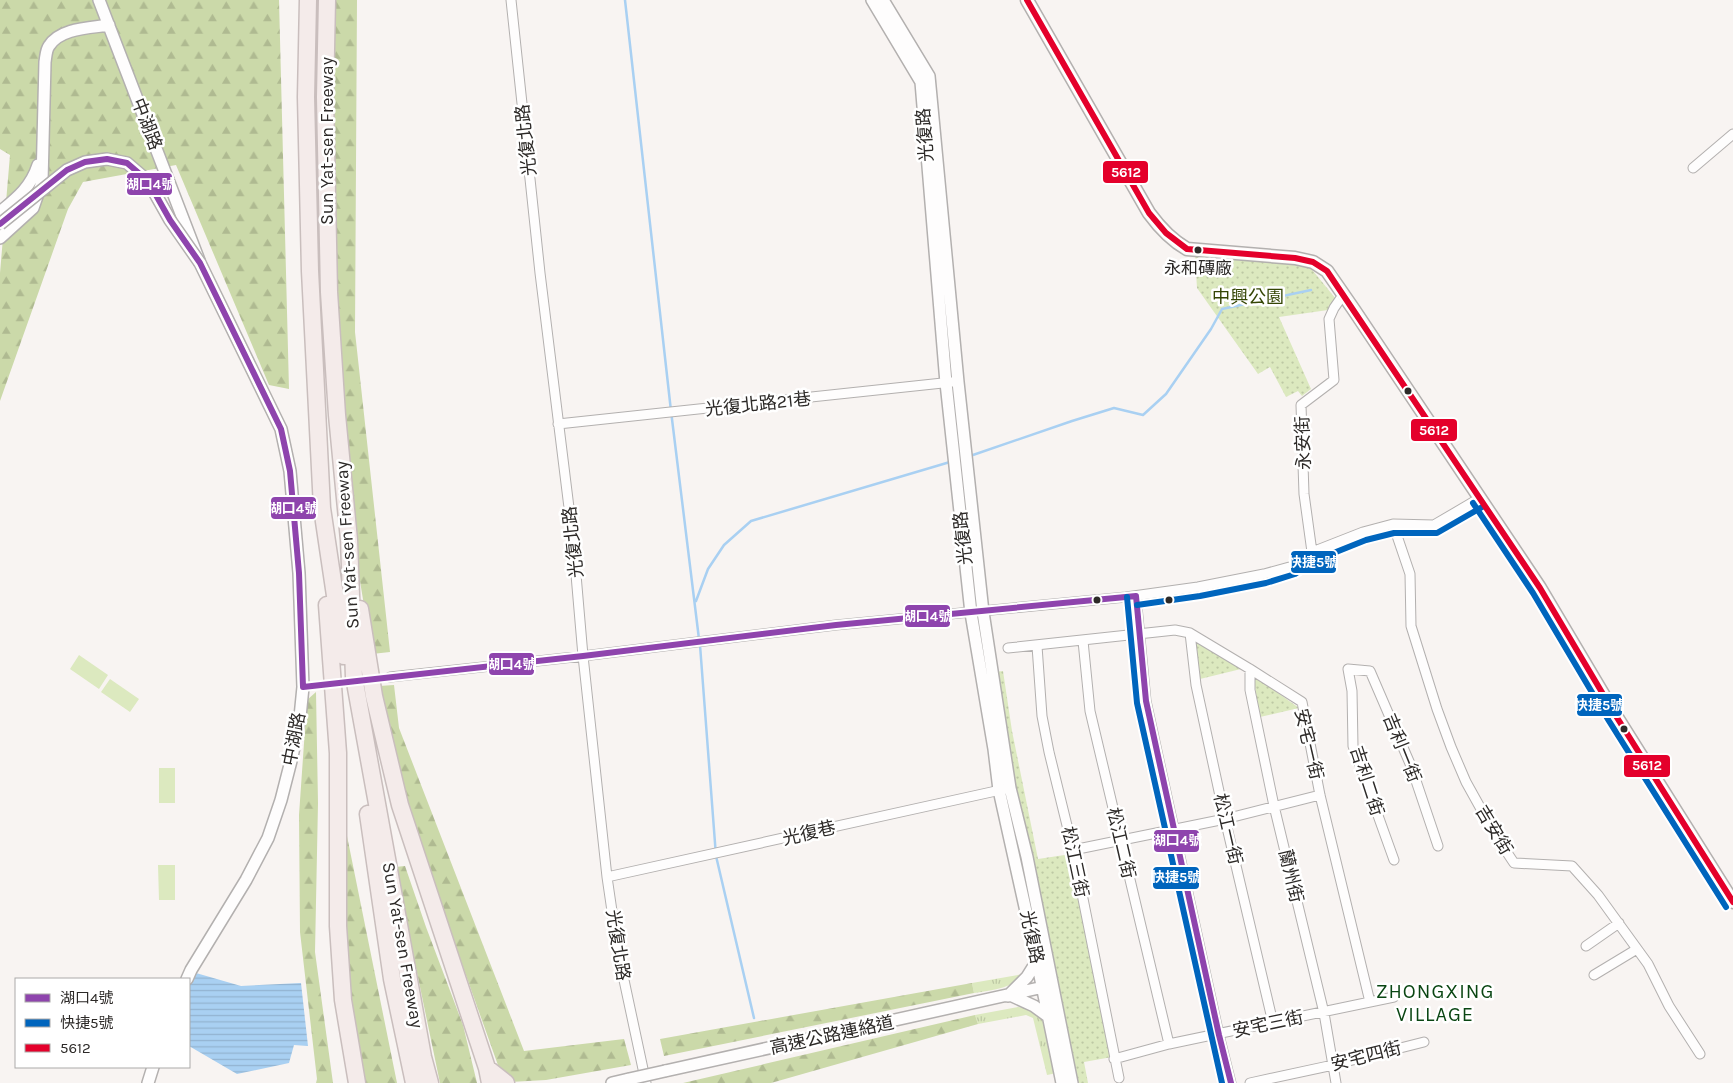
<svg xmlns="http://www.w3.org/2000/svg" width="1733" height="1083" font-family="Karla,'Noto Sans TC',sans-serif">
	<style>
		.grass { fill: url(#grass-tufts) }
		.forest { fill: url(#forest-firs) }
		.park { fill: url(#park-dots) }
		.pitch { fill: #dce9bf }
		.water { fill: url(#water-rules) }
		.lines { fill: none; stroke-linecap: round; stroke-linejoin: round }
		.stream { stroke: #a9d0f2; stroke-width: 2.5 }
		.minor-tunnel { stroke: #cfccca; stroke-width: 9; stroke-dasharray: 9 4.5; stroke-linecap: butt }
		.minor-casing { stroke: #b3b0af; stroke-width: 11 }
		.tertiary-casing { stroke: #b3b0af; stroke-width: 14 }
		.secondary-casing { stroke: #b3b0af; stroke-width: 15 }
		.motorway-casing { stroke: #c9bebd; stroke-width: 19 }
		.minor { stroke: #fefdfd; stroke-width: 9 }
		.tertiary { stroke: #fefdfd; stroke-width: 11 }
		.secondary { stroke: #fbf8f7; stroke-width: 12 }
		.motorway { stroke: #f4ebea; stroke-width: 16 }
		.tertiary-bridge-casing { stroke: #b3b0af; stroke-width: 14; stroke-linecap: butt }
		.tertiary-bridge { stroke: #fefdfd; stroke-width: 11 }
		.bus-1-casing { stroke: #fff; stroke-width: 10 }
		.bus-2-casing { stroke: #fff; stroke-width: 10 }
		.bus-3-casing { stroke: #fff; stroke-width: 10 }
		.bus-1 { stroke: #8e44ad; stroke-width: 6 }
		.bus-2 { stroke: #0065bd; stroke-width: 6 }
		.bus-3 { stroke: #e4002b; stroke-width: 6 }
		.bus-dot { fill: #2d2a28; stroke: #fff; stroke-width: 2 }
		.labels { text-anchor: middle; dominant-baseline: central; stroke-width: 5; stroke-linejoin: round; paint-order: stroke }
		.bus-label { font-size: 17px; fill: #2d2a28; stroke: #fff }
		.street-label { font-size: 18px; fill: #2d2a28; stroke: #fff }
		.park-label { font-size: 18px; fill: #354605; stroke: #fff }
		.quarter-label { font-size: 20px; letter-spacing: 1px; fill: #0a4613; stroke: #fff }
		.line-badge { stroke: #fff; stroke-width: 2 }
		.badge-label { font-size: 14px; text-anchor: middle; font-weight: bold; fill: #fff }
	</style>
	<defs>
		<pattern id="grass-tufts" width="24" height="20" patternUnits="userSpaceOnUse" patternTransform="scale(1.25)"><rect width="24" height="20" fill="#dce9bf"/><path d="M3 7l-1-3M5 7V3M7 7l1-3M15 17l-1-3M17 17v-4M19 17l1-3" fill="none" stroke="#bdc8a4"/></pattern>
		<pattern id="forest-firs" width="22" height="20" patternUnits="userSpaceOnUse" patternTransform="scale(1.25)"><rect width="22" height="20" fill="#cbd9a9"/><path d="M5 1l3.5 6h-7zM16 11l3.5 6h-7z" fill="#afba91"/></pattern>
		<pattern id="park-dots" width="8" height="8" patternUnits="userSpaceOnUse" patternTransform="scale(1.25)"><rect width="8" height="8" fill="#dce9bf"/><path d="M2 2h.1M6 6h.1" fill="none" stroke="#bdc8a4" stroke-width="1.8" stroke-linecap="round"/></pattern>
		<pattern id="water-rules" width="6" height="5" patternUnits="userSpaceOnUse" patternTransform="scale(1.25)"><rect width="6" height="5" fill="#a9d0f2"/><path d="M0 2.5h6" fill="none" stroke="#92b3d0"/></pattern>
	</defs>
	<rect width="100%" height="100%" fill="#f8f4f2"/>
	<path class="grass" d="M1023 974C1012 989 991 990 974 993L972 983Z
		M1018 1007C1052 1011 1051 1046 1057 1073L1047 1075 1033 1018 1026 1015 978 1024 975 1015Z"/>
	<path class="forest" d="M0 0H279L289 389 269 385 176 165 83 182 68 209 0 401V273L10 155 0 149Z
		M334 0H357L355 332 390 652 372 654 345 490 330 290Z
		M394 685 399 728 524 1051 624 1039 631 1065 546 1080 510 1082 499 1068 411 821 379 686Z
		M316 692 318 803 315 952 333 1083H316L317 1079 300 932 299 815 307 700Z
		M347 836 397 1083H365L352 1016 341 865Z
		M405 866 426 927 463 1025 477 1083H440L395 867Z
		M972 983 974 993 664 1056 660 1039Z
		M975 1015 978 1024 771 1083H683Z"/>
	<path class="park" d="M1195 256 1309 266 1336 299 1328 310 1279 317 1311 389 1302 396 1298 391 1286 397 1270 367 1258 374 1197 288Z
		M1193 638 1241 669 1200 679Z
		M1003 671 1012 731 1038 859 1071 854 1112 1057 1084 1062 1088 1083H1075L1012 787 995 672Z
		M1253 675 1299 708 1260 717Z"/>
	<path class="pitch" d="M79 655 108 675 99 689 70 669Z
		M110 679 139 699 130 712 101 692Z
		M159 768H175V803H159Z
		M158 865H175V900H159Z"/>
	<path class="water" d="M196 973 241 986 301 983 308 1046 294 1045 289 1063 237 1074 189 1046V981L191 976Z"/>
	<g class="lines">
		<path class="stream" d="M625 0 671 411 699 639
			M970 456 1072 421 1114 408 1143 415 1166 394 1211 329 1222 309 1311 290
			M696 601 708 569 724 545 751 521 950 462
			M700 645 716 856 754 1018"/>
		<path class="minor-tunnel" d="M303 687 390 677"/>
		<defs>
			<path id="minor" d="M511 0 540 273 573 540 583 656 607 877 618 952 646 1083
				M1693 168 1733 134
				M558 424 952 382
				M1393 524 1410 574 1411 626 1437 709 1451 747 1466 782 1496 836 1514 863 1572 866 1598 895 1648 964 1669 1006 1700 1054
				M1312 552 1304 494 1301 405 1334 380 1329 319 1334 308 1343 295
				M1136 596 1146 701 1219 1035 1231 1083
				M1190 633 1196 685 1225 819 1273 1023
				M1083 641 1090 711 1169 1044
				M1037 646 1042 716 1049 752 1074 854 1119 1078
				M1008 648 1175 630 1190 633 1250 669 1302 702 1320 795 1370 1002
				M1250 669V690L1274 806 1324 1013 1336 1083
				M390 677 583 656 836 625 1126 597 1198 587 1264 574 1293 566 1312 552 1363 532 1393 524 1434 525 1480 498
				M1073 850 1225 819 1320 795
				M1394 860 1353 746 1352 691 1348 669 1370 671 1411 766 1438 846
				M607 877 1005 789
				M1586 946 1619 923
				M1594 975 1637 949
				M1114 1059 1169 1044 1394 997
				M1250 1083 1333 1065 1424 1042"/>
			<path id="tertiary" d="M99 0 200 263 281 429 290 471 299 573 303 687 300 717 292 757 281 800 268 838 246 880 191 970 187 979
				M872 0 921 82 946 383 971 613 994 749 999 790 1037 961 1062 1083
				M883 0 929 76 958 382 983 612 1010 788 1027 857 1072 1083
				M0 212C17 198 31 187 38 165
				M0 238 33 208 42 182 45 62C46 56 46 50 49 46 60 28 90 28 109 25
				M1010 995 1034 1006 1049 1017
				M1008 996 1027 977 1037 961
				M665 1071 1048 986
				M148 1083 153 1067
				M612 1083 629 1079"/>
			<path id="secondary" d="M1027 0 1149 213C1160 228 1171 240 1187 249L1295 258 1313 262 1327 271 1354 310 1540 588 1616 716 1733 902"/>
			<path id="motorway" d="M308 0 306 97 310 271 322 508 344 656
				M327 0 325 97 329 292 337 415 349 540 354 677 423 1057 430 1083
				M327 605 338 753V926L343 1000 357 1083
				M360 609 374 696 400 805 487 1068 490 1083
				M368 814 392 979 414 1083
				M487 1068 506 1083"/>
		</defs>
		<use href="#minor" class="minor-casing"/>
		<use href="#tertiary" class="tertiary-casing"/>
		<use href="#secondary" class="secondary-casing"/>
		<use href="#motorway" class="motorway-casing"/>
		<use href="#minor" class="minor"/>
		<use href="#tertiary" class="tertiary"/>
		<use href="#secondary" class="secondary"/>
		<use href="#motorway" class="motorway"/>
		<defs>
			<path id="tertiary-bridge" d="M0 224 67 170 85 162 107 159 127 163 148 181 170 220 200 263
				M629 1079 665 1071"/>
		</defs>
		<use href="#tertiary-bridge" class="tertiary-bridge-casing"/>
		<use href="#tertiary-bridge" class="tertiary-bridge"/>
		<defs>
			<path id="bus-1" d="M0 224 67 170 85 162 107 159 127 163 148 181 170 220 200 263 281 429 290 471 299 573 303 687
				M1136 596 1146 701 1219 1035 1231 1083
				M303 687 583 656 836 625 1136 596"/>
			<path id="bus-2" d="M1473 503 1533 593 1609 721 1726 907
				M1127 597 1137 703 1222 1083
				M1137 605 1200 596 1266 583 1295 574 1316 560 1366 540 1394 533H1437L1484 506"/>
			<path id="bus-3" d="M1027 0 1149 213 1166 233 1187 249 1295 258 1313 262 1327 271 1540 588 1616 716 1733 902"/>
		</defs>
		<use href="#bus-1" class="bus-1-casing"/>
		<use href="#bus-2" class="bus-2-casing"/>
		<use href="#bus-3" class="bus-3-casing"/>
		<use href="#bus-1" class="bus-1"/>
		<use href="#bus-2" class="bus-2"/>
		<use href="#bus-3" class="bus-3"/>
	</g>
	<g class="bus-dot">
		<circle cx="1198" cy="250" r="4.5"/>
		<circle cx="1408" cy="391" r="4.5"/>
		<circle cx="1097" cy="600" r="4.5"/>
		<circle cx="1169" cy="600" r="4.5"/>
		<circle cx="1624" cy="729" r="4.5"/>
	</g>
	<g class="labels">
		<g class="bus-label">
			<text x="1198" y="268">永和磚廠</text>
		</g>
		<g class="street-label">
			<text transform="translate(147 124) rotate(69)">中湖路</text>
			<text transform="translate(925 135) rotate(-94)">光復路</text>
			<text transform="translate(526 140) rotate(-96)">光復北路</text>
			<text transform="translate(327 141) rotate(-90)">Sun Yat-sen Freeway</text>
			<text transform="translate(758 404) rotate(-6)">光復北路21巷</text>
			<text transform="translate(1303 443) rotate(-92)">永安街</text>
			<text transform="translate(963 538) rotate(-96)">光復路</text>
			<text transform="translate(573 542) rotate(-96)">光復北路</text>
			<text transform="translate(347 545) rotate(-94)">Sun Yat-sen Freeway</text>
			<text transform="translate(294 739) rotate(-79)">中湖路</text>
			<text transform="translate(1309 744) rotate(77)">安宅一街</text>
			<text transform="translate(1402 748) rotate(68)">吉利一街</text>
			<text transform="translate(1367 781) rotate(72)">吉利二街</text>
			<text transform="translate(1228 829) rotate(77)">松江一街</text>
			<text transform="translate(1494 830) rotate(59)">吉安街</text>
			<text transform="translate(809 833) rotate(-13)">光復巷</text>
			<text transform="translate(1121 843) rotate(77)">松江二街</text>
			<text transform="translate(1075 862) rotate(78)">松江三街</text>
			<text transform="translate(1291 876) rotate(77)">蘭州街</text>
			<text transform="translate(1032 937) rotate(78)">光復路</text>
			<text transform="translate(403 945) rotate(80)">Sun Yat-sen Freeway</text>
			<text transform="translate(618 945) rotate(81)">光復北路</text>
			<text transform="translate(1268 1024) rotate(-12)">安宅三街</text>
			<text transform="translate(832 1035) rotate(-12)">高速公路連絡道</text>
			<text transform="translate(1366 1056) rotate(-14)">安宅四街</text>
		</g>
		<g class="park-label">
			<text x="1248" y="297">中興公園</text>
		</g>
		<g class="quarter-label">
			<text x="1435" y="991">ZHONGXING<tspan x="1435" dy="23">VILLAGE</tspan></text>
		</g>
	</g>
	<g class="line-badge">
		<rect x="1102" y="160" width="47" height="24" rx="5" fill="#e4002b"/>
		<rect x="126" y="172" width="47" height="24" rx="5" fill="#8e44ad"/>
		<rect x="1410" y="418" width="48" height="24" rx="5" fill="#e4002b"/>
		<rect x="270" y="496" width="47" height="24" rx="5" fill="#8e44ad"/>
		<rect x="1290" y="550" width="47" height="24" rx="5" fill="#0065bd"/>
		<rect x="904" y="604" width="47" height="24" rx="5" fill="#8e44ad"/>
		<rect x="488" y="652" width="47" height="24" rx="5" fill="#8e44ad"/>
		<rect x="1576" y="693" width="47" height="24" rx="5" fill="#0065bd"/>
		<rect x="1623" y="754" width="48" height="24" rx="5" fill="#e4002b"/>
		<rect x="1153" y="829" width="47" height="24" rx="5" fill="#8e44ad"/>
		<rect x="1152" y="866" width="48" height="24" rx="5" fill="#0065bd"/>
	</g>
	<g class="badge-label">
		<text x="1126" y="177">5612</text>
		<text x="150" y="189">湖口4號</text>
		<text x="1434" y="435">5612</text>
		<text x="293" y="513">湖口4號</text>
		<text x="1313" y="567">快捷5號</text>
		<text x="927" y="621">湖口4號</text>
		<text x="511" y="669">湖口4號</text>
		<text x="1599" y="710">快捷5號</text>
		<text x="1647" y="770">5612</text>
		<text x="1177" y="845">湖口4號</text>
		<text x="1176" y="882">快捷5號</text>
	</g>
	<rect x="15" y="978" width="175" height="90" fill="#ffffff" stroke="#abaaa9"/>
	<rect x="25" y="994" width="25" height="8" fill="#8e44ad" stroke="#abaaa9"/>
	<text x="60" y="1003" font-size="15" fill="#2d2a28">湖口4號</text>
	<rect x="25" y="1019" width="25" height="8" fill="#0065bd" stroke="#abaaa9"/>
	<text x="60" y="1028" font-size="15" fill="#2d2a28">快捷5號</text>
	<rect x="25" y="1044" width="25" height="8" fill="#e4002b" stroke="#abaaa9"/>
	<text x="60" y="1053" font-size="15" fill="#2d2a28">5612</text>
</svg>
